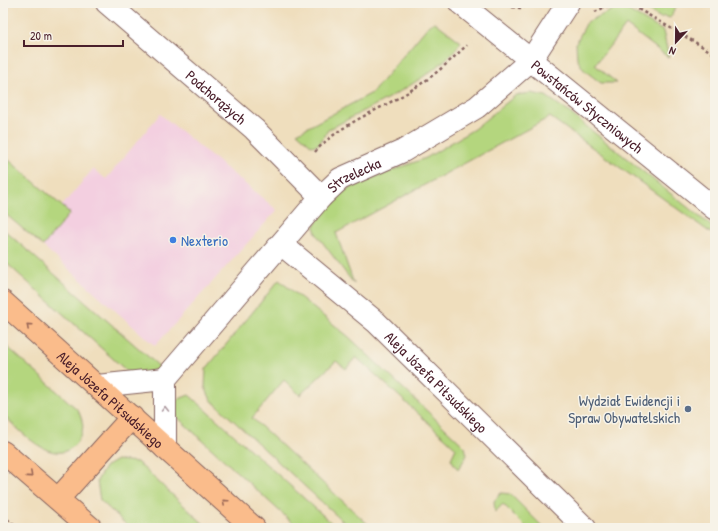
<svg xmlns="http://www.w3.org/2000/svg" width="718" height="531" font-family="'Patrick Hand',sans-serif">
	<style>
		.built { fill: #f3cfe0 }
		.green { fill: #b4d67e; stroke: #7f7a54 }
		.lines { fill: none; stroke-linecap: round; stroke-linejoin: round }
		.minor-casing { stroke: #84625e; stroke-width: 24 }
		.major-casing { stroke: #84625e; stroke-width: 24 }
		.path { stroke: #84625e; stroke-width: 2.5; stroke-dasharray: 3 3; stroke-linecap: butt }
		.minor { stroke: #fff; stroke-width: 22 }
		.major { stroke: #fabc8b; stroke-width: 22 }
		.oneway { stroke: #996656 }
		.oneway2 { stroke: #ae9aa0 }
		.shop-dot { fill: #3f7fe0; stroke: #f7f3e8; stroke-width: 1.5 }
		.service-dot { fill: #5c6f8a; stroke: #f7f3e8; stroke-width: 1.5 }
		.labels { text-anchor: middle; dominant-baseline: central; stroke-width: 3; stroke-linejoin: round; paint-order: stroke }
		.street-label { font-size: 15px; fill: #4a1f2b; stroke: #f7f3e8 }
		.shop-label { font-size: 15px; fill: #366cbe; stroke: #f7f3e8; text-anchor: start }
		.service-label { font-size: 15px; fill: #4e5e75; stroke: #f7f3e8; text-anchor: end }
	</style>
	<rect width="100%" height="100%" fill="#f7f3e8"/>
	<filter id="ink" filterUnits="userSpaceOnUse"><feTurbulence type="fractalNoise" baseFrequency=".025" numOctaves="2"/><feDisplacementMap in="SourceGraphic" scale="8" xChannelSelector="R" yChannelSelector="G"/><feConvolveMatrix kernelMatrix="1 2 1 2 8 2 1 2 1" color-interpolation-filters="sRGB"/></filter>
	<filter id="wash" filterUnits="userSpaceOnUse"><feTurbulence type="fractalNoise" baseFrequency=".012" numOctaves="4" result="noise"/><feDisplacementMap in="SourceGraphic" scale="16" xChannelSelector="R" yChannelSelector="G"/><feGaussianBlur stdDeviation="0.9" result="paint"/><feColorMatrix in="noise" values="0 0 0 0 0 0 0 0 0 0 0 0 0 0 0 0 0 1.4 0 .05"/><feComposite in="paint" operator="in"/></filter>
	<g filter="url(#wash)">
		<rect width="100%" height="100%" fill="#efdebd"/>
		<path class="built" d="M160 114 277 210 155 346 43 246 70 214 62 206 93 169 106 179Z"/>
		<path class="green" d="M635 3H678L670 18 664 16 661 18Z
			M621 6 663 31 669 58 626 25 595 65 617 83H601L584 70 577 59 576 43 587 22Z
			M435 22 461 42C437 78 367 108 328 130L319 144 312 146 297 133 372 93 429 25Z
			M531 93 546 96 566 110 715 229V236L550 117 336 233 354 284 317 235 314 227 326 205 349 188 377 176 426 158 474 129 516 95Z
			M3 155 70 213 43 246 3 212Z
			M3 229 161 368 147 373 130 374 3 260Z
			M279 280 349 337 465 447 467 455 458 470 451 459 456 448 356 357 346 369 336 361 300 395 284 380 252 418 372 528H350L211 400 205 387 206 369Z
			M3 343 78 410C84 423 85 430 77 442 55 471 21 431 3 415Z
			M189 395 203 407 337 528H298L177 417 172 406 174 401Z
			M117 460 137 462 208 528H130L100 500 97 481 105 467Z
			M501 493 510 494 544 528H527L503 504 495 512 494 501Z"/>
	</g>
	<g filter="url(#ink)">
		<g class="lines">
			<defs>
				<g id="minor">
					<path id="s1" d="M107 3 254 129 321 197"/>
					<path id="s2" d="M460 3 715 209"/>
					<path id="s3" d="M281 244 376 322 585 528"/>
					<path id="s4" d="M165 379 321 197 340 179 403 151 477 107 531 60 568 3"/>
					<path d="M97 386 165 379V448"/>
				</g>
				<g id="major">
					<path id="s5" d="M3 302 254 528"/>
					<path d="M3 452 91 528"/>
					<path d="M58 499 132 417"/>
				</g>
			</defs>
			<use href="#minor" class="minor-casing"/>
			<use href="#major" class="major-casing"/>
			<path class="path" d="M628 3 715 54
				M512 7 520 8 532 5
				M595 12 613 3
				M315 152C340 123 381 110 413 89 433 77 450 61 467 45
				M3 515 17 528"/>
			<use href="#minor" class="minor"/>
			<use href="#major" class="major"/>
		</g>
		<defs><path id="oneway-chevron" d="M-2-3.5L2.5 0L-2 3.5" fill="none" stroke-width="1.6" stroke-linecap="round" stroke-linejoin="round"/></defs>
		<g class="oneway">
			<use href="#oneway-chevron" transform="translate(29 326) rotate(-138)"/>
			<use href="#oneway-chevron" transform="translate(30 475) rotate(41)"/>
			<use href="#oneway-chevron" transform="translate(225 502) rotate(-138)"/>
		</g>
		<use class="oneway2" href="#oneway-chevron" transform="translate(165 409) rotate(-90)"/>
	</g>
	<circle class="shop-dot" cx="173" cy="240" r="4"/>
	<circle class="service-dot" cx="688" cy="409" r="4"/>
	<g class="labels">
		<g class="street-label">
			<text stroke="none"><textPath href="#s1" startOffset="144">Podchorążych</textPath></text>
			<text stroke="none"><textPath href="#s2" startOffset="164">Powstańców Styczniowych</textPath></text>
			<text stroke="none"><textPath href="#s4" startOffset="280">Strzelecka</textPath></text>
			<text stroke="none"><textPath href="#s3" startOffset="208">Aleja Józefa Piłsudskiego</textPath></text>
			<text stroke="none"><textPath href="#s5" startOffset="145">Aleja Józefa Piłsudskiego</textPath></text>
		</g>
		<g class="shop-label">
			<text x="181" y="240">Nexterio</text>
		</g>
		<g class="service-label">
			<text x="680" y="400">Wydział Ewidencji i<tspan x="680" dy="17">Spraw Obywatelskich</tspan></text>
		</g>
	</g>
	<rect width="718" height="531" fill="none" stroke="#f7f3e8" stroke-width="16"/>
	<g transform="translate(676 42) rotate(202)" stroke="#f7f3e8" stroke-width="3" paint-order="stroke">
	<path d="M0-3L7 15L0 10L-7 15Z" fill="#4a1f2b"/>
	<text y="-6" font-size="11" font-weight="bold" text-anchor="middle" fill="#4a1f2b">N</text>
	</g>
	<path d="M24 40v6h99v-6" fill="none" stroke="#4a1f2b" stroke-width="2"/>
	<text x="30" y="40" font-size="12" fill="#4a1f2b" stroke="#f7f3e8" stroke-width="3" paint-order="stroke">20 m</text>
</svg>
